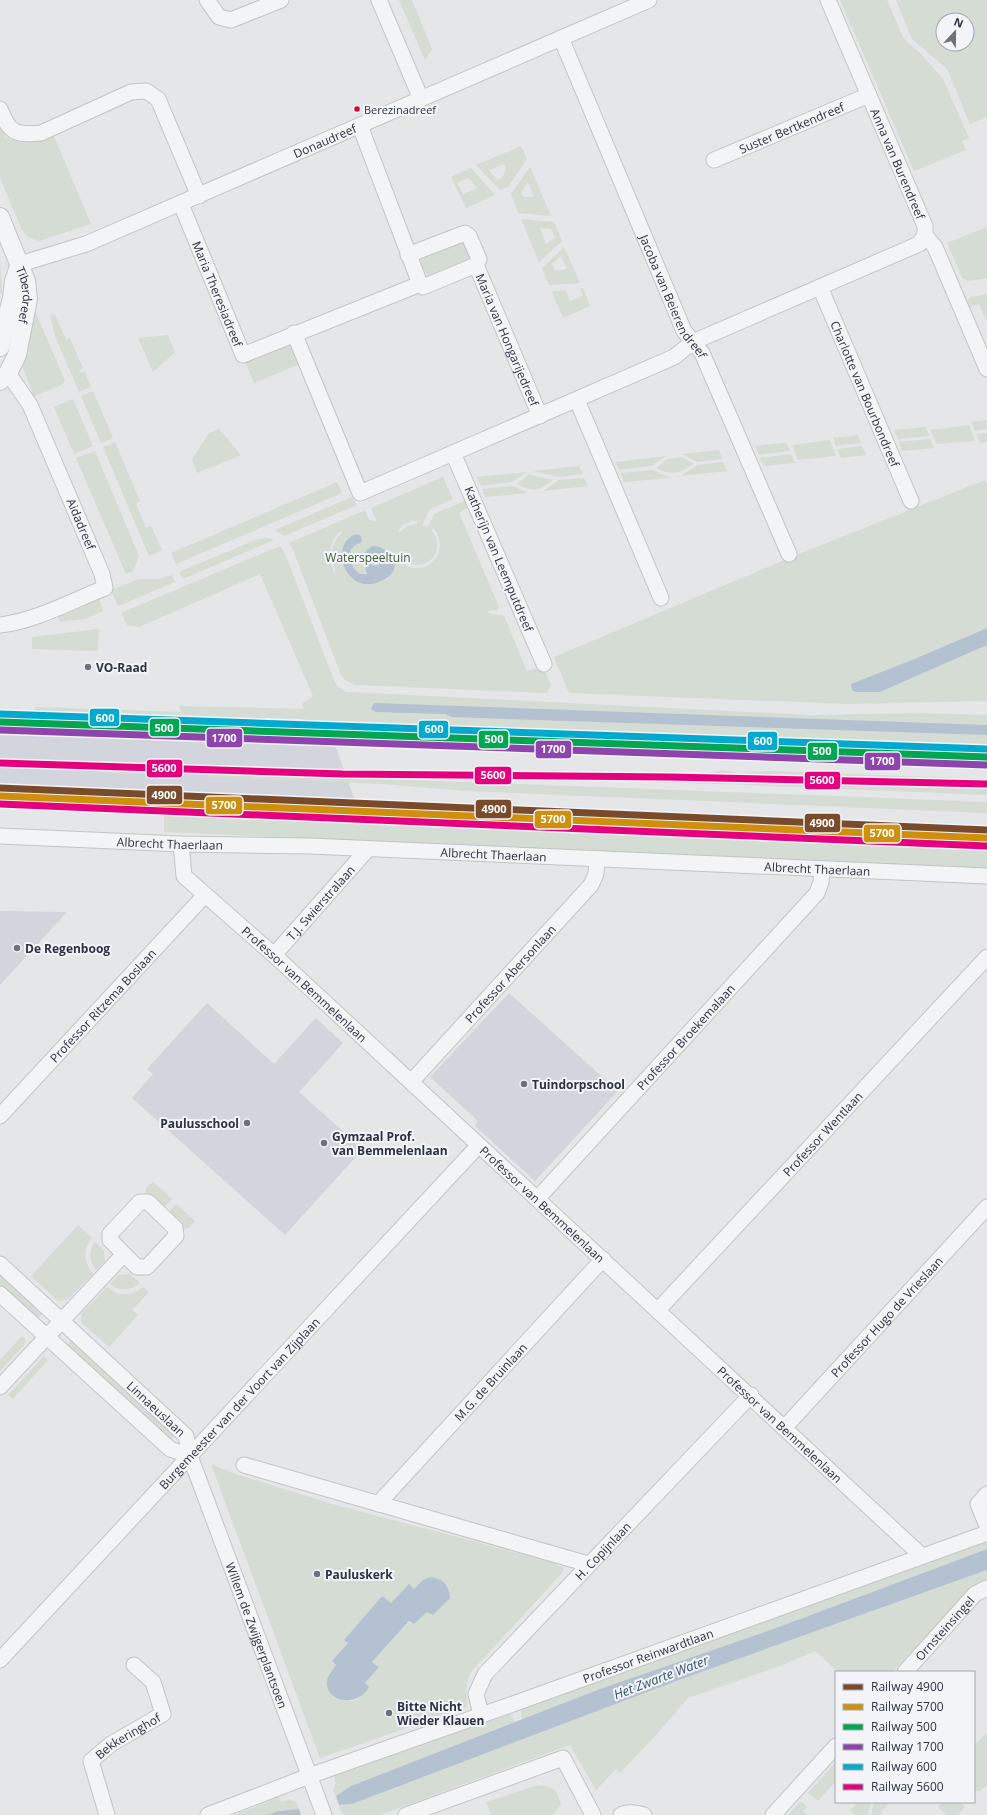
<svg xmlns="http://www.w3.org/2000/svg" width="987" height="1815" font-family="'Open Sans',sans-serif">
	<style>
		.built { fill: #d2d5db }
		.green { fill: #d4dcd4; fill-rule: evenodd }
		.water { fill: #b4c1d1; fill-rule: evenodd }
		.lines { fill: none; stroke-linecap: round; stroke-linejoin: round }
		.minor-casing { stroke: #c2c4c6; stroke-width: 17 }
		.tertiary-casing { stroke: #c2c4c6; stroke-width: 20 }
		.minor { stroke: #f3f4f5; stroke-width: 15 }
		.tertiary { stroke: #f3f4f5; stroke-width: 18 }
		.rail-1-casing { stroke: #f2f4f7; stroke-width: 10 }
		.rail-2-casing { stroke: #f2f4f7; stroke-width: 10 }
		.rail-3-casing { stroke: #f2f4f7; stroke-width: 10 }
		.rail-4-casing { stroke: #f2f4f7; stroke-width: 10 }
		.rail-5-casing { stroke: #f2f4f7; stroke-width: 10 }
		.rail-6-casing { stroke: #f2f4f7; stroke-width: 10 }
		.rail-1 { stroke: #7a4b2a; stroke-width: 7 }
		.rail-2 { stroke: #ce8f0d; stroke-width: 7 }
		.rail-3 { stroke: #00a651; stroke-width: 7 }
		.rail-4 { stroke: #8e44ad; stroke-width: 7 }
		.rail-5 { stroke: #00a9ce; stroke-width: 7 }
		.rail-6 { stroke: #e5007d; stroke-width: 7 }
		.bus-dot { fill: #e4002b; stroke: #f2f4f7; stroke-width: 1.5 }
		.poi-dot { fill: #6c717b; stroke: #f2f4f7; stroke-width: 1.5 }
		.labels { text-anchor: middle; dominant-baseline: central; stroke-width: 4; stroke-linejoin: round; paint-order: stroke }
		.bus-label { font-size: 11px; fill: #2b3241; stroke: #f2f4f7; text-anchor: start }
		.street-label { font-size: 12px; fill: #2b3241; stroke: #f2f4f7 }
		.park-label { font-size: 12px; fill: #3f5c39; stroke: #f2f4f7 }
		.poi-label { font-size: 12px; font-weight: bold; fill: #2b3241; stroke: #f2f4f7; text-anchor: start }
		.water-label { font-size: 13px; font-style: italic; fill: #375073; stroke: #f2f4f7 }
		.line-badge { stroke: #f2f4f7; stroke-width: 1.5 }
		.badge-label { font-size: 11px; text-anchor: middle; font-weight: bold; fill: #fff }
	</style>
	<rect width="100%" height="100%" fill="#e4e6e8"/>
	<path class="built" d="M0 715 277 725 327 723 361 817 164 809 123 812 0 808Z
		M0 911 67 912 0 985Z
		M509 993 618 1091 535 1181 475 1126 478 1121 430 1077Z
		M207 1003 274 1064 316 1018 343 1043 299 1092 363 1149 285 1235 132 1098 153 1074 147 1069Z"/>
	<path class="green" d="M399 0H412L432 49 425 60Z
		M840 0H887L904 39 920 53 943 79 969 138 962 141 966 150 914 171Z
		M896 0H987V117L970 124 947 69 912 39ZM943 20H967V44H943Z
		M0 118 5 137C26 146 33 143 53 134L91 224 39 241 28 237 22 230 0 178Z
		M521 146 527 159 508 187 500 190 476 165ZM504 164 506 170 502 178 497 180 489 170Z
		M530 167 551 216 518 213 511 194ZM528 182 534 196V197H524L521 193Z
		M471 168 495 195 466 208 451 177ZM469 178 477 188 463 194 457 183Z
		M521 219 554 222 562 241 539 262ZM540 228 551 229 555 238 546 244Z
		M987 227V278L969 281 962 278 947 243Z
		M464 239 474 261 429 280 426 273 423 274 417 259Z
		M564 247 580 283 549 285 542 268ZM561 256 567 269 555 271 552 264Z
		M0 256 2 294 0 293Z
		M583 288 590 306 563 318 552 292 566 290 570 301 583 296 580 289Z
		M987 294V322L979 304 968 307 966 304 970 297Z
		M31 312 36 313 65 381 63 384 34 397 22 365Z
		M50 314 55 315 66 340 70 338 83 368 79 370 80 373 85 372 91 387 79 392 55 336Z
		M168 335 175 352 153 372 138 338Z
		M292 341 302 363 254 383 245 361Z
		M93 391 113 438 101 443 81 396Z
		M73 399 93 446 74 454 54 407Z
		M987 420V429L975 431 971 422Z
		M969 425 975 441 937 444 930 430Z
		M926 427 929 436 898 439 894 430Z
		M219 429 241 455 197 473 192 459 209 433Z
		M987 433V442L980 443 976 434Z
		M858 435 861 443 836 446 833 438Z
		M930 439 934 448 902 451 899 442Z
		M830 440 836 456 798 460 792 445Z
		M115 442 140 501 136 504 146 528 151 526 162 550 149 556 103 447Z
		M786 443 790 451 759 455 755 446Z
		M862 446 866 455 841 458 837 449Z
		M719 450 722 459 697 462 682 454Z
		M95 451 139 556 133 571 126 574 76 458Z
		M791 454 795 463 764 466 760 458Z
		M666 456 651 466 619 470 616 462Z
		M681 457 694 464C677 474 674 476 656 468L668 459Z
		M723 462 727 471 681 476 698 465Z
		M579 466 583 474 558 477 533 471Z
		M653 470 670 478 624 482 621 473Z
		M527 472 512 482 481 486 477 477Z
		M529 474 532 475 553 480C538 491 534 493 517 484Z
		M443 477 453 499 430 509 422 525 428 527 434 514 467 500 469 507 459 513 499 607 497 610 487 611 490 614 502 615 504 616 527 671 538 668 540 671 544 669 551 685 547 693 356 685 346 681 341 675 293 550 289 543 365 510 369 520 377 521 371 508ZM412 521H417V524L407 526 400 532 398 531 403 525ZM433 528C451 547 431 577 406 566L408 563C430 572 447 547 431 530ZM341 531 342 532C327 548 333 558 336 576 328 561 327 542 341 531Z
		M584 478 588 486 543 491 559 480Z
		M985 480 987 484V628L912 660 852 684 880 692 987 645V701L848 704 569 693 554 657 794 556Z
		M337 482 342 493 176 564 171 553Z
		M513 486 528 493 485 497 482 489Z
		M352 497 357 505 284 536 275 530Z
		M267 538 274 540 183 579 179 572 258 539Z
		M280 546 286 556 334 680 339 688 347 692 812 715 917 713 987 715V750L327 723 302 721V719L267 718 259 720 35 713V707L181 712 179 706 304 709 302 704 313 696 260 574 139 627 127 625 121 613Z
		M172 575 175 582 118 606 111 590 139 579H159Z
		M99 599 103 611 85 619 60 622 58 617Z
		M99 629 98 651 32 649V637Z
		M94 761 159 763V769L177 770 176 776 93 772Z
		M208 765 274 768 667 773H712L722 770 738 773 770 771 987 779V795L748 785 306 771Z
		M208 772 987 802V813L467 791 384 784 208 777Z
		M164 809 987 843V868L164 832Z
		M153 1182 172 1199 163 1208 146 1192 145 1189Z
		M176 1204 195 1221 189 1228 185 1229 168 1213Z
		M78 1225 92 1238C82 1249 84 1263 93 1274L67 1300 58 1301 31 1276Z
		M95 1242 104 1250 105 1261 96 1270C89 1261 88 1251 95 1242Z
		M130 1274 140 1283C130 1291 120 1292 110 1284L119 1275Z
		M0 1275 42 1314 37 1319 0 1286Z
		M107 1287C119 1297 132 1296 143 1287L149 1292 132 1310 138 1315 109 1347 82 1323 81 1314Z
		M22 1336 25 1339 24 1345 0 1371V1360Z
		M71 1341 172 1434 174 1437 170 1442 65 1346Z
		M44 1356 48 1360 13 1399 8 1395Z
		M211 1464 230 1472 332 1504 552 1562 564 1568 562 1573 472 1671C465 1682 466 1694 467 1707L320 1758ZM423 1580 427 1611 414 1624 410 1621 372 1662 379 1667 365 1683 358 1699 351 1701 340 1699 327 1680 336 1665 332 1661 348 1643 344 1640 382 1596 391 1603 414 1589Z
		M986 1540 987 1549 776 1628 600 1689 522 1720 521 1710Z
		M987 1570V1583L972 1589 892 1672H838L815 1651 780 1666 688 1698 656 1735 620 1773 616 1769 596 1790 570 1745 380 1815H345L340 1810 339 1805 352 1804 679 1680Z
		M510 1714 515 1722 351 1786 336 1796 333 1791 336 1783 334 1776Z
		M987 1732V1785L980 1791H974V1746Z
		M836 1762V1781L818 1801 808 1793Z
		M538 1785C553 1786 557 1790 561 1804L553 1815H491L486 1802Z
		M279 1797 281 1802 290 1800 296 1802 299 1809 279 1811 267 1815H235Z
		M801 1801 807 1807 803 1811 807 1815H788Z
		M858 1802H871L868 1815H854L850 1811Z
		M874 1802H890L881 1812 883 1815H871Z
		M942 1802H960L965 1807 958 1815H947L938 1807Z"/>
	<path class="water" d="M357 534 361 536 362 541C359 545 357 543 354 546 344 554 352 569 360 574H367L362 557 366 551 372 546C388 545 404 566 388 577 348 605 325 543 357 534ZM374 553H378L382 557 381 563 376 566 372 565 369 560V556Z
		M987 628V645L880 692H856L852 690 851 684 912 660Z
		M375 703 987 725V735L452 717 445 714 376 712 371 709 373 704Z
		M987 1549V1570L679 1680 352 1804 339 1805 336 1796 351 1786 600 1689 776 1628Z
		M430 1577C443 1578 449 1585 450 1598L433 1615 427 1612 414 1624 409 1621 372 1662 379 1667 365 1683 369 1687C357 1709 325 1701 327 1682 327 1676 333 1670 336 1665L332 1661 348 1643 344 1640 382 1596 391 1603 409 1584 414 1589 423 1580Z
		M299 1809 301 1815H267L279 1811Z"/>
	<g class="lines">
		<defs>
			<g id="minor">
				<path d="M207 0 219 17 231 20 281 0"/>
				<path d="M379 0 421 99"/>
				<path id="s1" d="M828 0 925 226V235L935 247 987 369"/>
				<path id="s2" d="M561 38 684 331 702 353 789 554"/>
				<path d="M0 109C10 134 15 135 41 133L131 92 146 91 158 99 199 196"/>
				<path d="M360 126 420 284"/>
				<path id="s3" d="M714 160 869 95"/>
				<path id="s4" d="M181 204 243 355 420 284 423 287 476 265"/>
				<path id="s5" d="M408 255 465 233 469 236 479 259 476 265 540 416"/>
				<path id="s6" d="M20 264 86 244 649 0"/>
				<path id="s7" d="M820 287 911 501"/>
				<path d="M294 333 360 493 453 453"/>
				<path d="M577 400 661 598"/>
				<path d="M0 625C36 621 71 601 105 588L102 574 30 405 8 373"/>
				<path d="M544 664 453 453 674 357 693 342 919 244 925 235"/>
				<path id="s8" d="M0 836 181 844 310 846 987 876"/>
				<path id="s9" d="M181 844 184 876 274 955 922 1556"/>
				<path id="s10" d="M274 955 367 850"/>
				<path id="s11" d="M411 1082 591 885 596 874 597 859"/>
				<path id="s12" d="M0 1116 205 895"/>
				<path id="s13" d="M537 1199 817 893 821 882 822 869"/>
				<path id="s14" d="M0 1264 186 1436 190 1456 324 1815"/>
				<path d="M0 1294 170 1449 190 1456"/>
				<path id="s15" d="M658 1310 987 957"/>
				<path d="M0 1387 124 1254 110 1240V1234L140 1202H148L175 1228 176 1236 147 1267H137L124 1254"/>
				<path id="s16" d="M785 1427 987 1207"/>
				<path d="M244 1465 588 1564"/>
				<path d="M987 1494 978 1504 987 1526"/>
				<path id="s17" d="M378 1504 603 1259"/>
				<path id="s18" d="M0 1660 478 1146"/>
				<path id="s19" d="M905 1672 975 1594 987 1588"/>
				<path id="s20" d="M481 1715 476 1694 485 1674 751 1395"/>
				<path id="s21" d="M107 1815 91 1761 111 1744 163 1714 153 1682 134 1665"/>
				<path id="s22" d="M208 1815 309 1776 513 1704 987 1533"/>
				<path d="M406 1815 563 1758 593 1815"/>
				<path d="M621 1815C628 1811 636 1813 644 1815"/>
				<path d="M773 1815 836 1746"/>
			</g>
			<g id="tertiary">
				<path id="s23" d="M0 217 26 281 28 299 17 355 8 373 0 381"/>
				<path d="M0 347 12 298 14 281 20 264"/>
			</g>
		</defs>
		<use href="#minor" class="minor-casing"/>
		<use href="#tertiary" class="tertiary-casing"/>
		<use href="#minor" class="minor"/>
		<use href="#tertiary" class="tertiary"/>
		<defs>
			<path id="rail-1" d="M0 788 987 830"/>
			<path id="rail-2" d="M0 796 987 838"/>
			<path id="rail-3" d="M0 722 987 757"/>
			<path id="rail-4" d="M0 730 987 765"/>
			<path id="rail-5" d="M0 714 987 749"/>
			<path id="rail-6" d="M0 763 343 774 670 777 987 784
				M0 804 986 846"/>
		</defs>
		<use href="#rail-1" class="rail-1-casing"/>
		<use href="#rail-2" class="rail-2-casing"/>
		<use href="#rail-3" class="rail-3-casing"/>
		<use href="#rail-4" class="rail-4-casing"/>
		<use href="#rail-5" class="rail-5-casing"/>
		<use href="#rail-6" class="rail-6-casing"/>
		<use href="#rail-1" class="rail-1"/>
		<use href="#rail-2" class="rail-2"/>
		<use href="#rail-3" class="rail-3"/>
		<use href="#rail-4" class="rail-4"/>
		<use href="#rail-5" class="rail-5"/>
		<use href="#rail-6" class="rail-6"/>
	</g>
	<circle class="bus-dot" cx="357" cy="109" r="3.5"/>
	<g class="poi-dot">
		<circle cx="88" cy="667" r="4"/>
		<circle cx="17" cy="948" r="4"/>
		<circle cx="524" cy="1084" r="4"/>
		<circle cx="247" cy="1123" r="4"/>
		<circle cx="324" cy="1143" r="4"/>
		<circle cx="317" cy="1574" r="4"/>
		<circle cx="389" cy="1713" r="4"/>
	</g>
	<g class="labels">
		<g class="bus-label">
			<text x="364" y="109">Berezinadreef</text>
		</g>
		<g class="street-label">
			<text stroke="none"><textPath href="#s3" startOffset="84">Suster Bertkendreef</textPath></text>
			<text stroke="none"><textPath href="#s6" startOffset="329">Donaudreef</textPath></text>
			<text stroke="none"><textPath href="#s1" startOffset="178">Anna van Burendreef</textPath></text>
			<text stroke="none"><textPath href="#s4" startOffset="97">Maria Theresiadreef</textPath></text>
			<text stroke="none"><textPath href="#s2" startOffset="282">Jacoba van Beierendreef</textPath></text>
			<text stroke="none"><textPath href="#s23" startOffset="83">Tiberdreef</textPath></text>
			<text stroke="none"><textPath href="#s5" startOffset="179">Maria van Hongarijedreef</textPath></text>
			<text stroke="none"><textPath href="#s7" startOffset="116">Charlotte van Bourbondreef</textPath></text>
			<text transform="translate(81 524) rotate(67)">Aidadreef</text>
			<text transform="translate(499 559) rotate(67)">Katherijn van Leemputdreef</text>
			<text stroke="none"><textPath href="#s8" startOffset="170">Albrecht Thaerlaan</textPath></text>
			<text stroke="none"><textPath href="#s8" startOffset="494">Albrecht Thaerlaan</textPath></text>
			<text stroke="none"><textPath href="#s8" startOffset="818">Albrecht Thaerlaan</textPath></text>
			<text stroke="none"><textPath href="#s10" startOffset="70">T.J. Swierstralaan</textPath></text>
			<text stroke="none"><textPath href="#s11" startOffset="147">Professor Abersonlaan</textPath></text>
			<text stroke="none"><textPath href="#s9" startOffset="194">Professor van Bemmelenlaan</textPath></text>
			<text stroke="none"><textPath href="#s12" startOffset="151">Professor Ritzema Boslaan</textPath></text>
			<text stroke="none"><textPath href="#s13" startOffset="220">Professor Broekemalaan</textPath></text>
			<text stroke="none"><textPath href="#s15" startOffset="241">Professor Wentlaan</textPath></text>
			<text stroke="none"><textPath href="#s9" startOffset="518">Professor van Bemmelenlaan</textPath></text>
			<text stroke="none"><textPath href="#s16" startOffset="150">Professor Hugo de Vrieslaan</textPath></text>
			<text stroke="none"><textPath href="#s17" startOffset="166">M.G. de Bruinlaan</textPath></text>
			<text stroke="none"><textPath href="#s18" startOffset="351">Burgemeester van der Voort van Zijplaan</textPath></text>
			<text stroke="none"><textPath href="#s14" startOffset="213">Linnaeuslaan</textPath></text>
			<text stroke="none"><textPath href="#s9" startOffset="842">Professor van Bemmelenlaan</textPath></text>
			<text stroke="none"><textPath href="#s20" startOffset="214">H. Copijnlaan</textPath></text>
			<text stroke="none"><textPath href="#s19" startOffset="59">Ornsteinsingel</textPath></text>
			<text stroke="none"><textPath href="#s14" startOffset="465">Willem de Zwijgerplantsoen</textPath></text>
			<text stroke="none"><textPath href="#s22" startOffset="468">Professor Reinwardtlaan</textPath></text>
			<text stroke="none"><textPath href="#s21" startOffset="101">Bekkeringhof</textPath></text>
		</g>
		<g class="park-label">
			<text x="368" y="557">Waterspeeltuin</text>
		</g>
		<g class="poi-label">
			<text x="96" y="667">VO-Raad</text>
			<text x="25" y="948">De Regenboog</text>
			<text x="532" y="1084">Tuindorpschool</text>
			<text x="239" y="1123" text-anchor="end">Paulusschool</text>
			<text x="332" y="1136">Gymzaal Prof.<tspan x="332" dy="14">van Bemmelenlaan</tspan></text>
			<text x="325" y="1574">Pauluskerk</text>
			<text x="397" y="1706">Bitte Nicht<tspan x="397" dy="14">Wieder Klauen</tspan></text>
		</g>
		<g class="water-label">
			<text transform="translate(661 1677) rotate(-21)">Het Zwarte Water</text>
		</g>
	</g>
	<g class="line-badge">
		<rect x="89" y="708" width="31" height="19" rx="4" fill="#00a9ce"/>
		<rect x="149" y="718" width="31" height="19" rx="4" fill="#00a651"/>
		<rect x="418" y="720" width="31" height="19" rx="4" fill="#00a9ce"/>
		<rect x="206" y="728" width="37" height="20" rx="4" fill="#8e44ad"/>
		<rect x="478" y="730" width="31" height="19" rx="4" fill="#00a651"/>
		<rect x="747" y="731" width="31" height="20" rx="4" fill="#00a9ce"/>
		<rect x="535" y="740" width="37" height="19" rx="4" fill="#8e44ad"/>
		<rect x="807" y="742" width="31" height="19" rx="4" fill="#00a651"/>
		<rect x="864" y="752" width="37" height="19" rx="4" fill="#8e44ad"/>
		<rect x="146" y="759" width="37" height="19" rx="4" fill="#e5007d"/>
		<rect x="474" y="766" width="38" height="19" rx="4" fill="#e5007d"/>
		<rect x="804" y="771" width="37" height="19" rx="4" fill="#e5007d"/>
		<rect x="146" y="785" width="37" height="20" rx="4" fill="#7a4b2a"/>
		<rect x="205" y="796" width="38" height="19" rx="4" fill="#ce8f0d"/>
		<rect x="475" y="799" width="37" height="20" rx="4" fill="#7a4b2a"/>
		<rect x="534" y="810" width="38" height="19" rx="4" fill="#ce8f0d"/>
		<rect x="804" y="813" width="37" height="20" rx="4" fill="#7a4b2a"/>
		<rect x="863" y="824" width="38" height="19" rx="4" fill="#ce8f0d"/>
	</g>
	<g class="badge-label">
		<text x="105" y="722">600</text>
		<text x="164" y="732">500</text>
		<text x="434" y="733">600</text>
		<text x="224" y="742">1700</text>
		<text x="494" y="743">500</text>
		<text x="763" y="745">600</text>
		<text x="553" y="753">1700</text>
		<text x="822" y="755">500</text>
		<text x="882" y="765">1700</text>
		<text x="164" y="772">5600</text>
		<text x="493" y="779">5600</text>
		<text x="822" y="784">5600</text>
		<text x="164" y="799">4900</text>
		<text x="224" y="809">5700</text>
		<text x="494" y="813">4900</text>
		<text x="553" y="823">5700</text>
		<text x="822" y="827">4900</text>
		<text x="882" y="837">5700</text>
	</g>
	<rect x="835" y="1671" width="140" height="132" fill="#f2f4f7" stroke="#a2a6ae"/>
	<rect x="843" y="1684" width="20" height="6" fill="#7a4b2a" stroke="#a2a6ae"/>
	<text x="871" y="1691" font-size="12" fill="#2b3241">Railway 4900</text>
	<rect x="843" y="1704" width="20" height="6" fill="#ce8f0d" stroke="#a2a6ae"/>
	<text x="871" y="1711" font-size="12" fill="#2b3241">Railway 5700</text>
	<rect x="843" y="1724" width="20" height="6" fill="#00a651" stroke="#a2a6ae"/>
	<text x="871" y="1731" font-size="12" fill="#2b3241">Railway 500</text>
	<rect x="843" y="1744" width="20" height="6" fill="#8e44ad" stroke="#a2a6ae"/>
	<text x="871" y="1751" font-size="12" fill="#2b3241">Railway 1700</text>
	<rect x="843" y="1764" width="20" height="6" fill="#00a9ce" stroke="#a2a6ae"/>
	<text x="871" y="1771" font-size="12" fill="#2b3241">Railway 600</text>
	<rect x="843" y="1784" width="20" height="6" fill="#e5007d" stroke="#a2a6ae"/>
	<text x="871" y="1791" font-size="12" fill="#2b3241">Railway 5600</text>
	<g transform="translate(955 32) rotate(22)"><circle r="19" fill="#f2f4f7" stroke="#a2a6ae"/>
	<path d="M0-3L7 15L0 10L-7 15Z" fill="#6c717b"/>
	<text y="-6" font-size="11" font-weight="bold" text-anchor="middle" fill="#2b3241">N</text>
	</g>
</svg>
